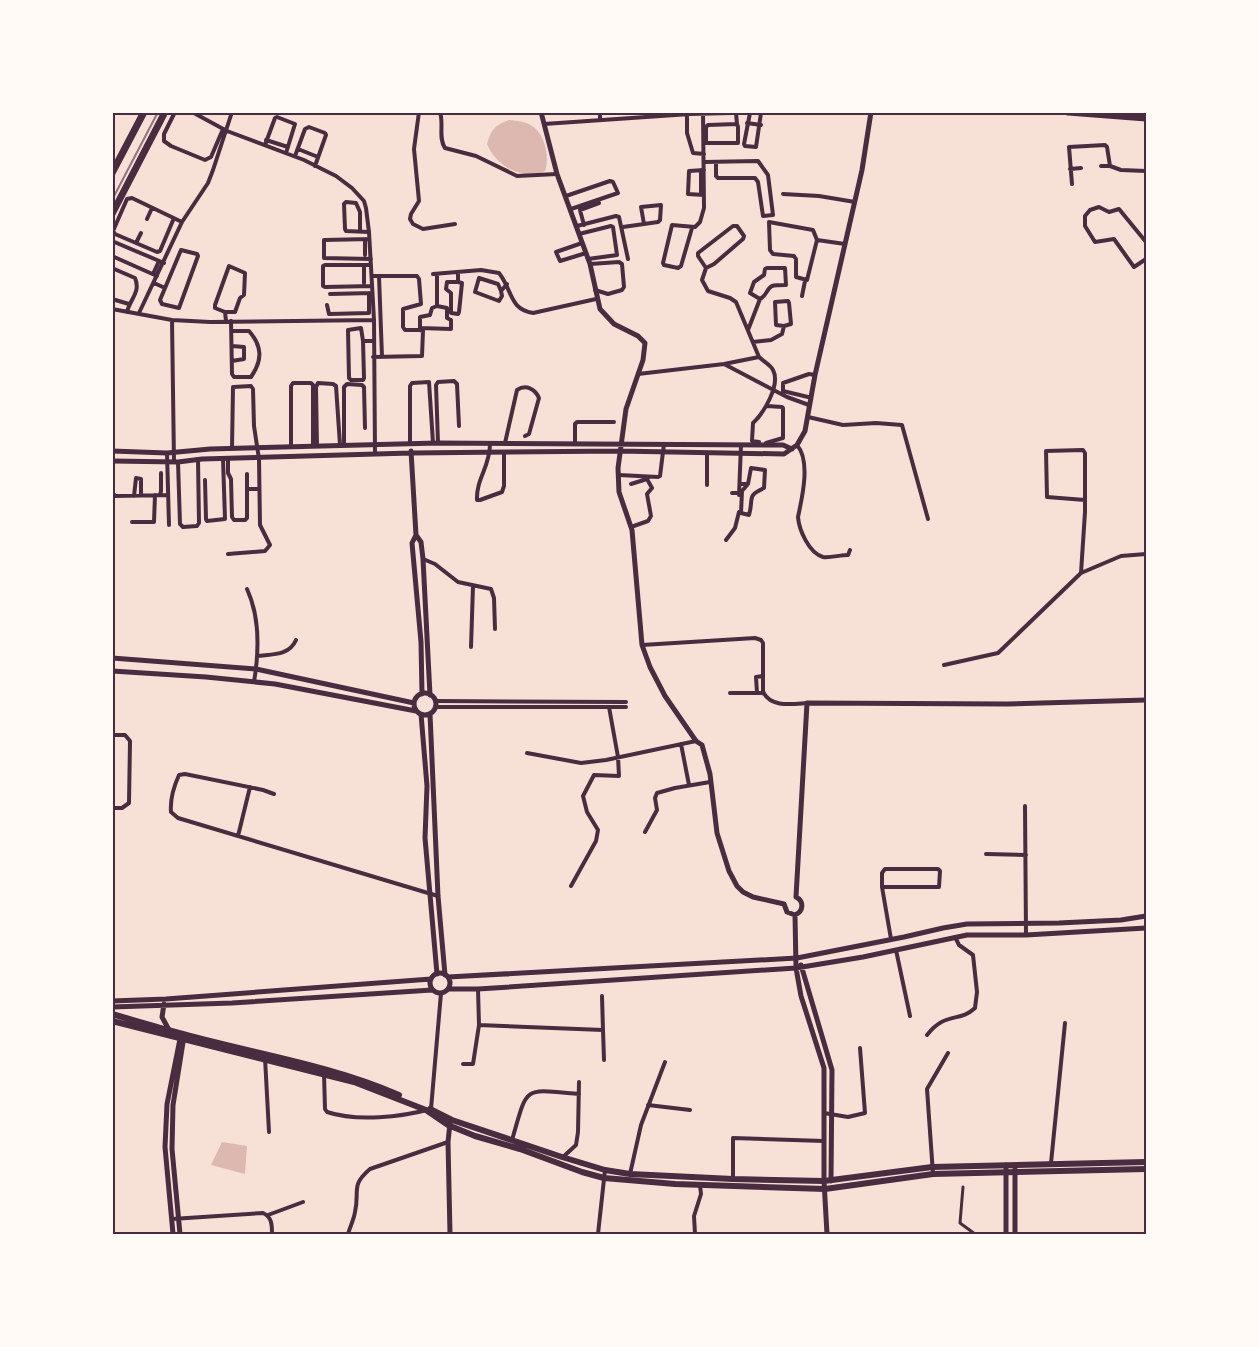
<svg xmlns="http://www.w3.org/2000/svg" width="1259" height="1347" font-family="Raleway,sans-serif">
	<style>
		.water { fill: #dcb8b0 }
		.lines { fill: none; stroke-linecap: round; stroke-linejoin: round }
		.pedestrian { stroke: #4a2c40; stroke-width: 3 }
		.minor { stroke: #4a2c40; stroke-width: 4 }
		.tertiary { stroke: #4a2c40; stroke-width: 5 }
		.secondary { stroke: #4a2c40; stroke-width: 6 }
		.primary { stroke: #4a2c40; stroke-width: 7 }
		.rail { stroke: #8f747c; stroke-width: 2 }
		.neatline { fill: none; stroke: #4a2c40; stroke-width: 2 }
	</style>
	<rect width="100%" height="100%" fill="#f7e1d7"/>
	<path class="water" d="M509 120C517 121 525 121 532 126 545 134 550 158 545 171 522 181 496 166 487 144 491 130 495 125 509 120Z
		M222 1142 247 1146 245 1174 211 1165Z"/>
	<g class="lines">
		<path class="pedestrian" d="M963 1187 960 1223 975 1234"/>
		<path class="minor" d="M175 112 164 134V141L171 146 205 160 211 157 223 129
			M192 112 227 131 304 160 336 176 352 188 364 201 366 208 369 232 374 320 375 454
			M419 112 414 149 419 201 411 214 410 219 413 224 423 229 455 224
			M440 112C444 124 438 138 445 148L476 156 517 176 557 174
			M600 112V120
			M736 113 737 124 738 127V143H706V127L708 125 737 124
			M750 113 744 144 745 146 756 147 761 113
			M687 115V133L693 153 704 154
			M747 123 761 125
			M544 124 690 114 777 112
			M266 140 288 147
			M265 145 275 118 277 117 295 124 286 153
			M298 149 318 157
			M295 156 305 129 309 127 325 133 326 135 315 166
			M704 162 758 161 768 175 773 215 763 216 758 182 755 178H718L716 176V162
			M1101 166H1110
			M1070 169 1081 168
			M704 170 689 171 688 194 704 195
			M1072 184 1069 147 1105 145 1107 147 1110 166 1121 170 1146 171
			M783 194 819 196 855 202
			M701 195V170
			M566 196 610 181 613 182 618 193 571 209
			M174 218 160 251 157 252 115 234 113 231 127 199 132 198 182 222
			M147 219 152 208
			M584 225 580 210 599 203
			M577 226 616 216 619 217 628 259
			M623 227 658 222 660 220 661 205 641 207 644 224
			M692 228 681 266 678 268 664 265 663 263 672 225 695 227 700 222 704 208 703 112
			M360 232V212L356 203 346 202 344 204 345 229 346 231 369 232
			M579 234 611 226 613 227 617 255 588 259
			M365 239V255
			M369 239 325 240H324V258L371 259
			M817 240 807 280 796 277V259L794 256 773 254 770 250 769 222 813 230 817 240 845 244
			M112 241 164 263
			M1146 242 1119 209 1109 212 1099 207 1090 210 1085 216V226L1095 242 1114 239 1134 267 1146 259
			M136 243 141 233
			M582 243 556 252 560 261 586 253
			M181 250 197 254 198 256 179 308 162 304 160 300Z
			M112 256 157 276
			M590 264 619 262 622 264 624 287 622 290 608 294 595 290
			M364 265V283
			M371 265H325L323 266V286L325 287 372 286
			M112 268 135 278C141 292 130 299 127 312
			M153 274 159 261
			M433 274 481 270 499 273C513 291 509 309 533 313L596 299
			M372 276H417L419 279 421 304 403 309V327L405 330H420L423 331 422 356 373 357
			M379 276 382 357
			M458 282H447L446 289 451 293V313L458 314 459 312 462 283 458 282V272
			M154 283 165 288
			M501 291 498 284 479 278 475 292 499 301 502 296 501 291 507 284
			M330 294 372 293
			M802 296 805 281
			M112 299 129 304
			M327 305 329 314 369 313V293
			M437 306 447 308V318L451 320V329L420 328V317L430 315 432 308 437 306V274
			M112 309 172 320 210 322 374 320
			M225 312H235L240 298 244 295 245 273 229 266 215 305V308L225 312 226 321
			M139 313 182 222 208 183 213 170 232 112
			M172 320 174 462
			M231 321 232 374 234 377H251C263 360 262 346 249 331H232
			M748 330 760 299C767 296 766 289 772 286 775 285 782 285 786 285L785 268H767L765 269 764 275 754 282 750 293 760 299
			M363 341 364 378 363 380H351L349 378 348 330 361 328 363 341H373
			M753 342 771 340 782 334 784 326 791 324 789 303 788 301 775 302 776 325 784 326
			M232 346 244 347V359L232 361
			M724 364 787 397 809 405
			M638 374 724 364 759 357 736 302 730 298 708 291 702 280 706 268 714 264 743 239 744 236 737 226H733L698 253V256L706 268
			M808 397 783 391V383L809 374 815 375
			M808 417 843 425 876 423 902 425 928 519
			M759 442 752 441 753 423C763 414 781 385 773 370 771 365 763 361 759 357
			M438 443 436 385 438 382 454 381 457 384 459 426
			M505 443 517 390C526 384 535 389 539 398L529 434 525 436
			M766 443 783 438V408L782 407 767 406
			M410 444V386L412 383 429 382 433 443
			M490 444C490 467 476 479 477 500H480L502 492 504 486V453
			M575 444V424L577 422H614
			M344 445V387L347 384 362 385 364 387 365 428
			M797 445C811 461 802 498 798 517 799 530 809 553 823 557 830 558 840 555 848 555L850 550
			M317 446 316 387 318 383 333 384 336 386 340 445
			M291 447V386L293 383H311L313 385V446
			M113 452V493L115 496 168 495
			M167 453 169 525
			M228 459V473L231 479 232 517 234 520H245L247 518V474
			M178 462 180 524 183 527 197 526 199 523 198 459
			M619 475 658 477 660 476 664 444
			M205 480 206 519 207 521 225 519 223 459
			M631 484 647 479 652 488 647 494 651 516 648 521 631 527
			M740 484H748L751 468 765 470 764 488C746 496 754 498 749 515L741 513 742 491 748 484
			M707 485V453
			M247 489H259
			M732 493H739
			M160 495 161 491V473
			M739 495 741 445
			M134 496 136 478 141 479V495
			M132 522H154L155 495
			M726 540 735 528 739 512
			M228 554 265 551 270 545 260 525 259 459 254 426 253 389 251 386 233 387 232 448
			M423 559 435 564 458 582 491 589 494 598 495 629
			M1081 573 1085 512V453L1083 450 1046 451 1047 497 1085 500
			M247 589C260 617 259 652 254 682
			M642 645 755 638 761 640 763 643V692C771 708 792 704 807 703
			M471 647 473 586
			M257 656C272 654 289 656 296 640
			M944 665 998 653 1081 573 1121 556 1146 554
			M730 693H764
			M757 693 756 677 763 676
			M435 701 626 702
			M435 707H626
			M112 735H125L130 741 129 803 122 808H112
			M681 744 689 785
			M527 753 581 763 606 760 696 741
			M274 794 263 790 185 774 179 775C174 786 170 800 171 812L178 818 438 896
			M1025 806 1026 935
			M645 832 657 810 655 798 657 793 675 788 710 782
			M238 836 250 787
			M986 854 1026 855
			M571 886 596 841 598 830 587 812 583 796 594 775 619 776 618 757 609 707
			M882 887V873L885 869H938L940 871 939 887H882L891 939
			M896 950 910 1016
			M602 996 603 1030
			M479 1025 603 1030 604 1060
			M927 1035C946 1011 959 1023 975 1008L977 992 973 955 959 945 955 937
			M265 1058 269 1132
			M463 1064H473L479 1025 478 989
			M324 1074 325 1109 327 1112C357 1122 401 1117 431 1109L441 993
			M648 1105 690 1110
			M824 1113 848 1117 865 1113 860 1048
			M512 1140C528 1085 522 1089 579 1094
			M563 1157 576 1145 578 1132 579 1082
			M1051 1163 1065 1023
			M630 1174 641 1125 665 1062
			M933 1174 927 1089 948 1053
			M733 1179V1138L824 1141
			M268 1215 303 1202
			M172 1219 263 1213C272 1217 272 1225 272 1234
			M348 1234C350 1227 354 1219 355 1212 360 1191 350 1186 370 1169L448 1142
			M598 1234 605 1170
			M695 1234 694 1216 701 1194 700 1185"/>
		<path class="tertiary" d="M541 112 557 174 590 264 600 309 614 324 638 336 645 343 643 360 626 409 618 468 619 492 632 530 642 645 650 667 665 696 696 741 702 745 710 774 717 833 729 871 737 886 743 892 753 897 784 904
			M112 451 167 453 210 449 438 443 783 445 792 449
			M411 451 416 535 421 542 423 559 430 695
			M112 461 178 462 202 459 411 453 619 451 784 454 797 445 805 431 815 375 862 170 871 112
			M416 535 412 543 421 642 422 694
			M112 658 256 669 414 703
			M112 671 206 677 275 684 416 711
			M414 704a11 11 0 1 1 22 0a11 11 0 1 1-22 0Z
			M421 714 427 786 425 838 437 974
			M430 714 438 896 445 975
			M796 897 807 703 1007 704 1146 700
			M784 904 787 912 795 915
			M795 915 796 968 801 996 824 1068V1181L827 1234
			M795 915C804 911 804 901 796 897
			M801 965 832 1070 831 1181
			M430 983a10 10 0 1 1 20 0a10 10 0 1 1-20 0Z
			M448 977 797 958 904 937 943 928 967 924 1059 923 1121 920 1146 916
			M449 989H478L796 968 863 957 967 935H1026L1146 928
			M112 1001 166 999 431 979
			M164 1004 162 1017 169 1030
			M112 1007 232 1003 432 990
			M450 1123 448 1142 450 1234
			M1015 1169V1234
			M173 1234 165 1147 167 1104 181 1034
			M180 1234 172 1149 173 1105 184 1036
			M1006 1234V1165"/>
		<path class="secondary" d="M112 1014C136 1021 160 1028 183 1034 255 1054 330 1065 399 1095
			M112 1021 354 1082 426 1110 448 1125 475 1136 520 1149 582 1172 604 1178 675 1184 825 1189 933 1174 1146 1169
			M430 1109 452 1120 562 1157 605 1170 630 1174 733 1179 824 1181 932 1167 1146 1162"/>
		<path class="primary" d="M1068 112 1146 118
			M112 173 144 112
			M112 214 165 112"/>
		<path class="rail" d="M112 200 158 112"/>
	</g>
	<rect width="1259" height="1347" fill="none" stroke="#fffaf5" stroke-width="228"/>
	<rect x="114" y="114" width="1031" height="1119" class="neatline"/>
</svg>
